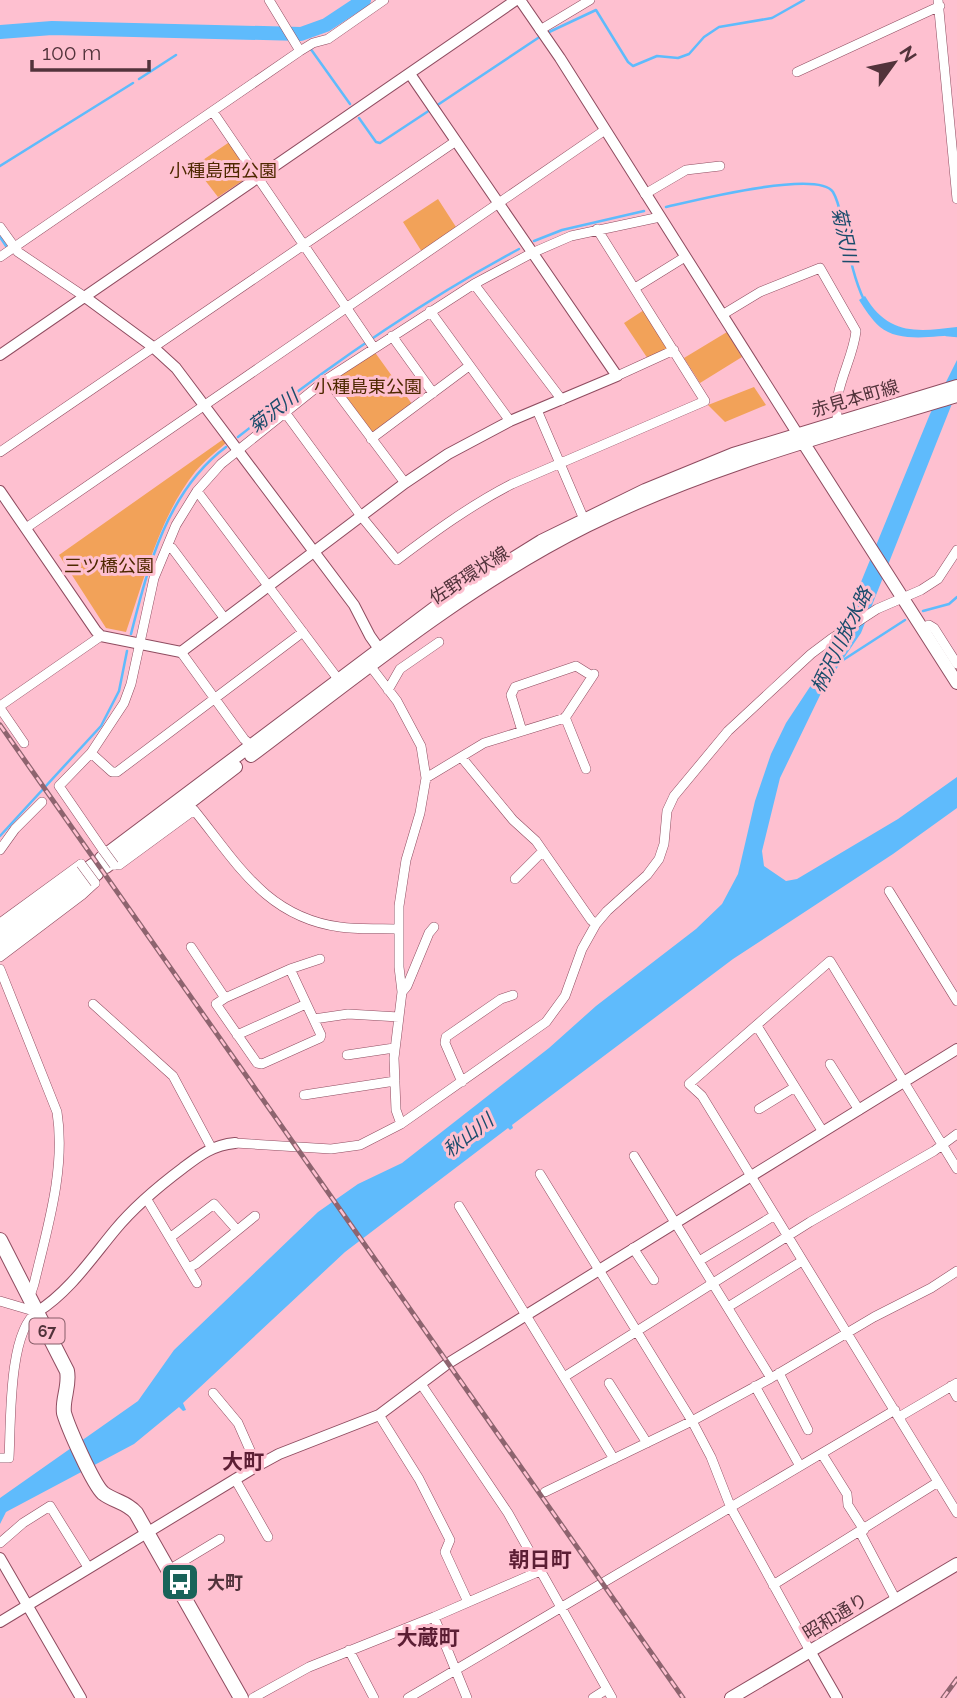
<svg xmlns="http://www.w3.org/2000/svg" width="957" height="1698" font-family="Raleway,'Noto Sans JP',sans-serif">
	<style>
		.green { fill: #f2a259 }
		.water { fill: #5fbbfc }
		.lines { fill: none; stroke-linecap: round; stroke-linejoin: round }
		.stream { stroke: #5fbbfc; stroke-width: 2.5 }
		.river { stroke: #5fbbfc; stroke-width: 14 }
		.minor-casing { stroke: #8f4c60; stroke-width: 10 }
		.tertiary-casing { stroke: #8f4c60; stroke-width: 12 }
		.secondary-casing { stroke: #8f4c60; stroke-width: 14 }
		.primary-casing { stroke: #8f4c60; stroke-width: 16 }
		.minor { stroke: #fff; stroke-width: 9 }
		.tertiary { stroke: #fff; stroke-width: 10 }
		.secondary { stroke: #fff; stroke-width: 12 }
		.primary { stroke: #fff; stroke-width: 14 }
		.rail-casing { stroke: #8e646f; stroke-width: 5 }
		.rail { stroke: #fec0d0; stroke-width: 2.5; stroke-dasharray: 8; stroke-linecap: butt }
		.minor-bridge-casing { stroke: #8f4c60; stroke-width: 10; stroke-linecap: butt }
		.minor-bridge { stroke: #fff; stroke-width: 9 }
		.labels { text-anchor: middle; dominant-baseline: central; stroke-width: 6; stroke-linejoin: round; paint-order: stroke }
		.shield { fill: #fec0d0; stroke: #865d68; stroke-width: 2 }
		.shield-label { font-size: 16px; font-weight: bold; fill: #52333b }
		.park-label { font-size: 18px; fill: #4e2800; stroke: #fec0d0 }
		.street-label { font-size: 18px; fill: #52333b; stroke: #fec0d0 }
		.poi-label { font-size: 18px; font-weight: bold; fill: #52333b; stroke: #fec0d0; text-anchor: start }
		.water-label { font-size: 19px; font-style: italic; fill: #1a4c6c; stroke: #fec0d0 }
		.quarter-label { font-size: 21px; font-weight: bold; fill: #5c1e34; stroke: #fec0d0 }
	</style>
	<rect width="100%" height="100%" fill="#fec0d0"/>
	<path class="green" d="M231 141 251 175 218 197 194 166Z
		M438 199 456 227 422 252 403 222Z
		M644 310 667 349 648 359 624 323Z
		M727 332 742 357 700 383 684 358Z
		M374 351 412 404 376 432 370 431 335 384 334 379Z
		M754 387 766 405 725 422 708 405Z
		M225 438 227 442C217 451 204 461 195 472 159 518 145 577 126 632L106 628 59 555Z"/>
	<path class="water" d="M865 296C888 335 916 332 957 327V335C934 336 899 343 880 327 871 319 865 309 859 300Z
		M957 360V391L861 633 824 687 780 778 762 851 764 866 786 881 797 879 898 819 957 777V808L893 854 733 959 512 1125 513 1128 510 1130 508 1128 345 1252 183 1403 186 1410 183 1411 179 1407 134 1444 6 1512 0 1524V1498L138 1401 174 1350 318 1212 358 1184 402 1163 549 1048 596 1006 696 929 722 904 738 874 755 801 771 754 786 723 831 655 930 414Z"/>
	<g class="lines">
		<path class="stream" d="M547 33 596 10 628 62 633 66 657 56 678 58 689 54 704 37 719 27 772 18 804 0
			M310 48 350 104
			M139 79 176 55
			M436 106 541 36
			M359 118 376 142 380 143 430 110
			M0 166 133 83
			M666 207C692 201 818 169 833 192 839 202 841 216 844 228 849 252 853 277 864 300
			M0 237 6 246
			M534 241 562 230 644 211
			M946 335 957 336
			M238 437C327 367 420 302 519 249
			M923 611 949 604 957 597
			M131 634C148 567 167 491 226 447
			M840 662 905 620
			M0 836 101 726 119 691 127 651"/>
		<path class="river" d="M0 32 52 28 301 34 326 25 364 0"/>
		<defs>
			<path id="minor" d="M269 0 300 51
				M938 0 957 199
				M540 30 590 0
				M797 72 940 6
				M213 112 374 348
				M645 194 686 170 720 166
				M0 227 18 252 85 297
				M0 257 300 51 313 43 328 39 384 0
				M474 284 562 400
				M635 288 685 257
				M430 311 510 421
				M722 315 760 292 820 268 856 331C853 361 831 391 838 421
				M392 336 433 393
				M617 376 674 350
				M327 379 405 483
				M537 410 586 524
				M284 411 361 516 397 560C434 532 471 505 512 484L705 401 597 229
				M371 439 469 366
				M0 452 456 141
				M197 491 338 679
				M26 528 605 130
				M168 546 172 548 225 619
				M922 628 929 625 934 628 957 664
				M181 652 244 739 254 748
				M368 663 397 701 421 746 426 778 420 813 406 860 399 906V967L402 992 394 1058 396 1110 401 1124
				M388 690 400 669 439 642
				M0 706 101 636
				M0 708 24 743
				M565 717 586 769
				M522 731 511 695 515 687 576 666 592 676
				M91 753 112 772H117L303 632
				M462 758 513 820 536 841 591 920 596 924
				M426 778 484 743 565 718 594 674
				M0 850 15 829 42 802
				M103 850 59 786 91 753 124 703 131 684 154 578 176 525 197 491 221 464 327 379 474 284 532 253 571 236 660 217
				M114 865H119L194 810C237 863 266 917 340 927 359 930 380 928 399 929
				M515 879 543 851
				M889 891 957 1001
				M0 923 81 864
				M191 947 225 998
				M0 957 82 895 95 883
				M0 969 57 1112C66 1169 47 1229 34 1284L30 1296
				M290 969 321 1035 320 1038 262 1064 257 1063 216 1004 225 998Z
				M290 969 320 959
				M402 992 407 986 429 933 434 927
				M93 1004 173 1076 211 1147
				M314 1019 348 1014 399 1017
				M757 1026 823 1132
				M237 1035 306 1004
				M347 1055 394 1048
				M830 1064 859 1110
				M462 1082 445 1043 446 1037 501 999 513 995
				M304 1095 395 1081
				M759 1109 795 1087
				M235 1143 331 1149 360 1145 401 1124 546 1022 565 996 582 949 596 924 607 911 647 875 659 859 664 844 667 811 674 796 728 731 811 654 831 639 877 609 921 590 938 579 957 550
				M634 1156 771 1378
				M957 1169 830 961 689 1084 702 1096 957 1513
				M540 1174 692 1421 711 1457 731 1508 810 1651
				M146 1198 197 1283
				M459 1206 614 1459
				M171 1237 214 1204 237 1230
				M633 1248 654 1280
				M699 1261 775 1215
				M188 1268 196 1264 255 1216
				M0 1301 37 1312
				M728 1307 802 1261
				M779 1373 808 1430
				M564 1377 810 1222 934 1151 957 1134
				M609 1383 647 1443
				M421 1384 508 1513 612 1698
				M755 1386 800 1466
				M951 1386 957 1397
				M213 1393 238 1423 257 1466
				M379 1415 419 1479 450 1540 445 1552 468 1602
				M899 1417 957 1383
				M822 1454 847 1494 848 1505 864 1530
				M0 1458H9C11 1424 8 1332 37 1312
				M235 1479 268 1537
				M545 1492 692 1421 771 1378 874 1317 931 1288 957 1271
				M860 1532 896 1600
				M0 1543 23 1523 50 1506 88 1567
				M167 1571 220 1539
				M773 1585 938 1482
				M434 1617 467 1698
				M349 1650 374 1698
				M253 1698 309 1667 434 1617 540 1571
				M408 1698 895 1410
				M593 1698 607 1689"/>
			<path id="tertiary" d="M520 0 560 58 797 433
				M85 297 153 347 176 368 354 605 370 636 382 653
				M0 355 516 0
				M0 491 96 631 101 636 181 652 405 483 448 454 510 421 617 376 410 74
				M37 1312C69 1292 91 1259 115 1230 134 1207 159 1186 183 1168 200 1155 213 1145 235 1143
				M0 1558 81 1698
				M0 1622 257 1466 279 1454 379 1415 447 1364 957 1049
				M810 1651 837 1698"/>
			<path id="secondary" d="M801 439 957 683
				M251 756C359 675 465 587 587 526 704 468 832 434 957 396
				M101 858 438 605 541 541 645 490 733 454 957 386
				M106 867 236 767
				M0 934 92 865
				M0 947 97 874
				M731 1698 957 1564"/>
			<path id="primary" d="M0 1240 67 1371C70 1386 62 1399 64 1413 68 1427 93 1484 103 1493 113 1501 127 1502 136 1513L241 1698"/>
		</defs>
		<use href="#minor" class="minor-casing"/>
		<use href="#tertiary" class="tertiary-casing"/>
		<use href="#secondary" class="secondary-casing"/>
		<use href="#primary" class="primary-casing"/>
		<use href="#minor" class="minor"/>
		<use href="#tertiary" class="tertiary"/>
		<use href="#secondary" class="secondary"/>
		<use href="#primary" class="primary"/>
		<defs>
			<path id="rail" d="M0 725 683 1698
				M943 1698 957 1679"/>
		</defs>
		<use href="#rail" class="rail-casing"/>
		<use href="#rail" class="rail"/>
		<defs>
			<path id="minor-bridge" d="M103 850 114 865
				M81 864 95 883"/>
		</defs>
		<use href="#minor-bridge" class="minor-bridge-casing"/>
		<use href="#minor-bridge" class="minor-bridge"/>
	</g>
	<defs>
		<symbol id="bus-square" viewBox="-11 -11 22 22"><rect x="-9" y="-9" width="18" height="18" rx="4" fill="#196359" stroke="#fec0d0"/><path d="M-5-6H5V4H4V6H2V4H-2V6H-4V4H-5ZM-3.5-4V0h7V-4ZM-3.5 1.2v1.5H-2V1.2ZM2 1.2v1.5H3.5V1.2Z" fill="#fff"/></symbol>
	</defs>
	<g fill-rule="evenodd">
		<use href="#bus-square" x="158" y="1560" width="44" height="44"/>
	</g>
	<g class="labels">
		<rect class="shield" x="29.5" y="1318.5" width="35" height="25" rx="5"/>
		<g class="shield-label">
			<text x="47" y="1331">67</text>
		</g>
		<g class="park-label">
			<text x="223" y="170">小種島西公園</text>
			<text x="368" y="386">小種島東公園</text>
			<text x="109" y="565">三ツ橋公園</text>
		</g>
		<g class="street-label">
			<text transform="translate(855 398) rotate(-16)">赤見本町線</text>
			<text transform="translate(469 575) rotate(-33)">佐野環状線</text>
			<text transform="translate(835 1616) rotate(-31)">昭和通り</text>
		</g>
		<g class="poi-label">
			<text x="207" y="1582">大町</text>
		</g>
		<g class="water-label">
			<text transform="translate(845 235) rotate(77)">菊沢川</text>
			<text transform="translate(273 411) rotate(-37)">菊沢川</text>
			<text transform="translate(841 640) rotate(-64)">柄沢川放水路</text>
			<text transform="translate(468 1135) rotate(-38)">秋山川</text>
		</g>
		<g class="quarter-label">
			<text x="243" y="1461">大町</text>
			<text x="540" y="1559">朝日町</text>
			<text x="428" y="1637">大蔵町</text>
		</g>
	</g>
	<g transform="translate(894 63) rotate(57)" stroke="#fec0d0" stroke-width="5" paint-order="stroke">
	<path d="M0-5L12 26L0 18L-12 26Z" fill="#52333b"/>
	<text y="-10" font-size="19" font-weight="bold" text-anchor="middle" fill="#52333b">N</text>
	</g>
	<path d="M32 60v10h117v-10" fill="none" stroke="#52333b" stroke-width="3.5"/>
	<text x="42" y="60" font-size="21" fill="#52333b" stroke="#fec0d0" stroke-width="5" paint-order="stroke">100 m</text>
</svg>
